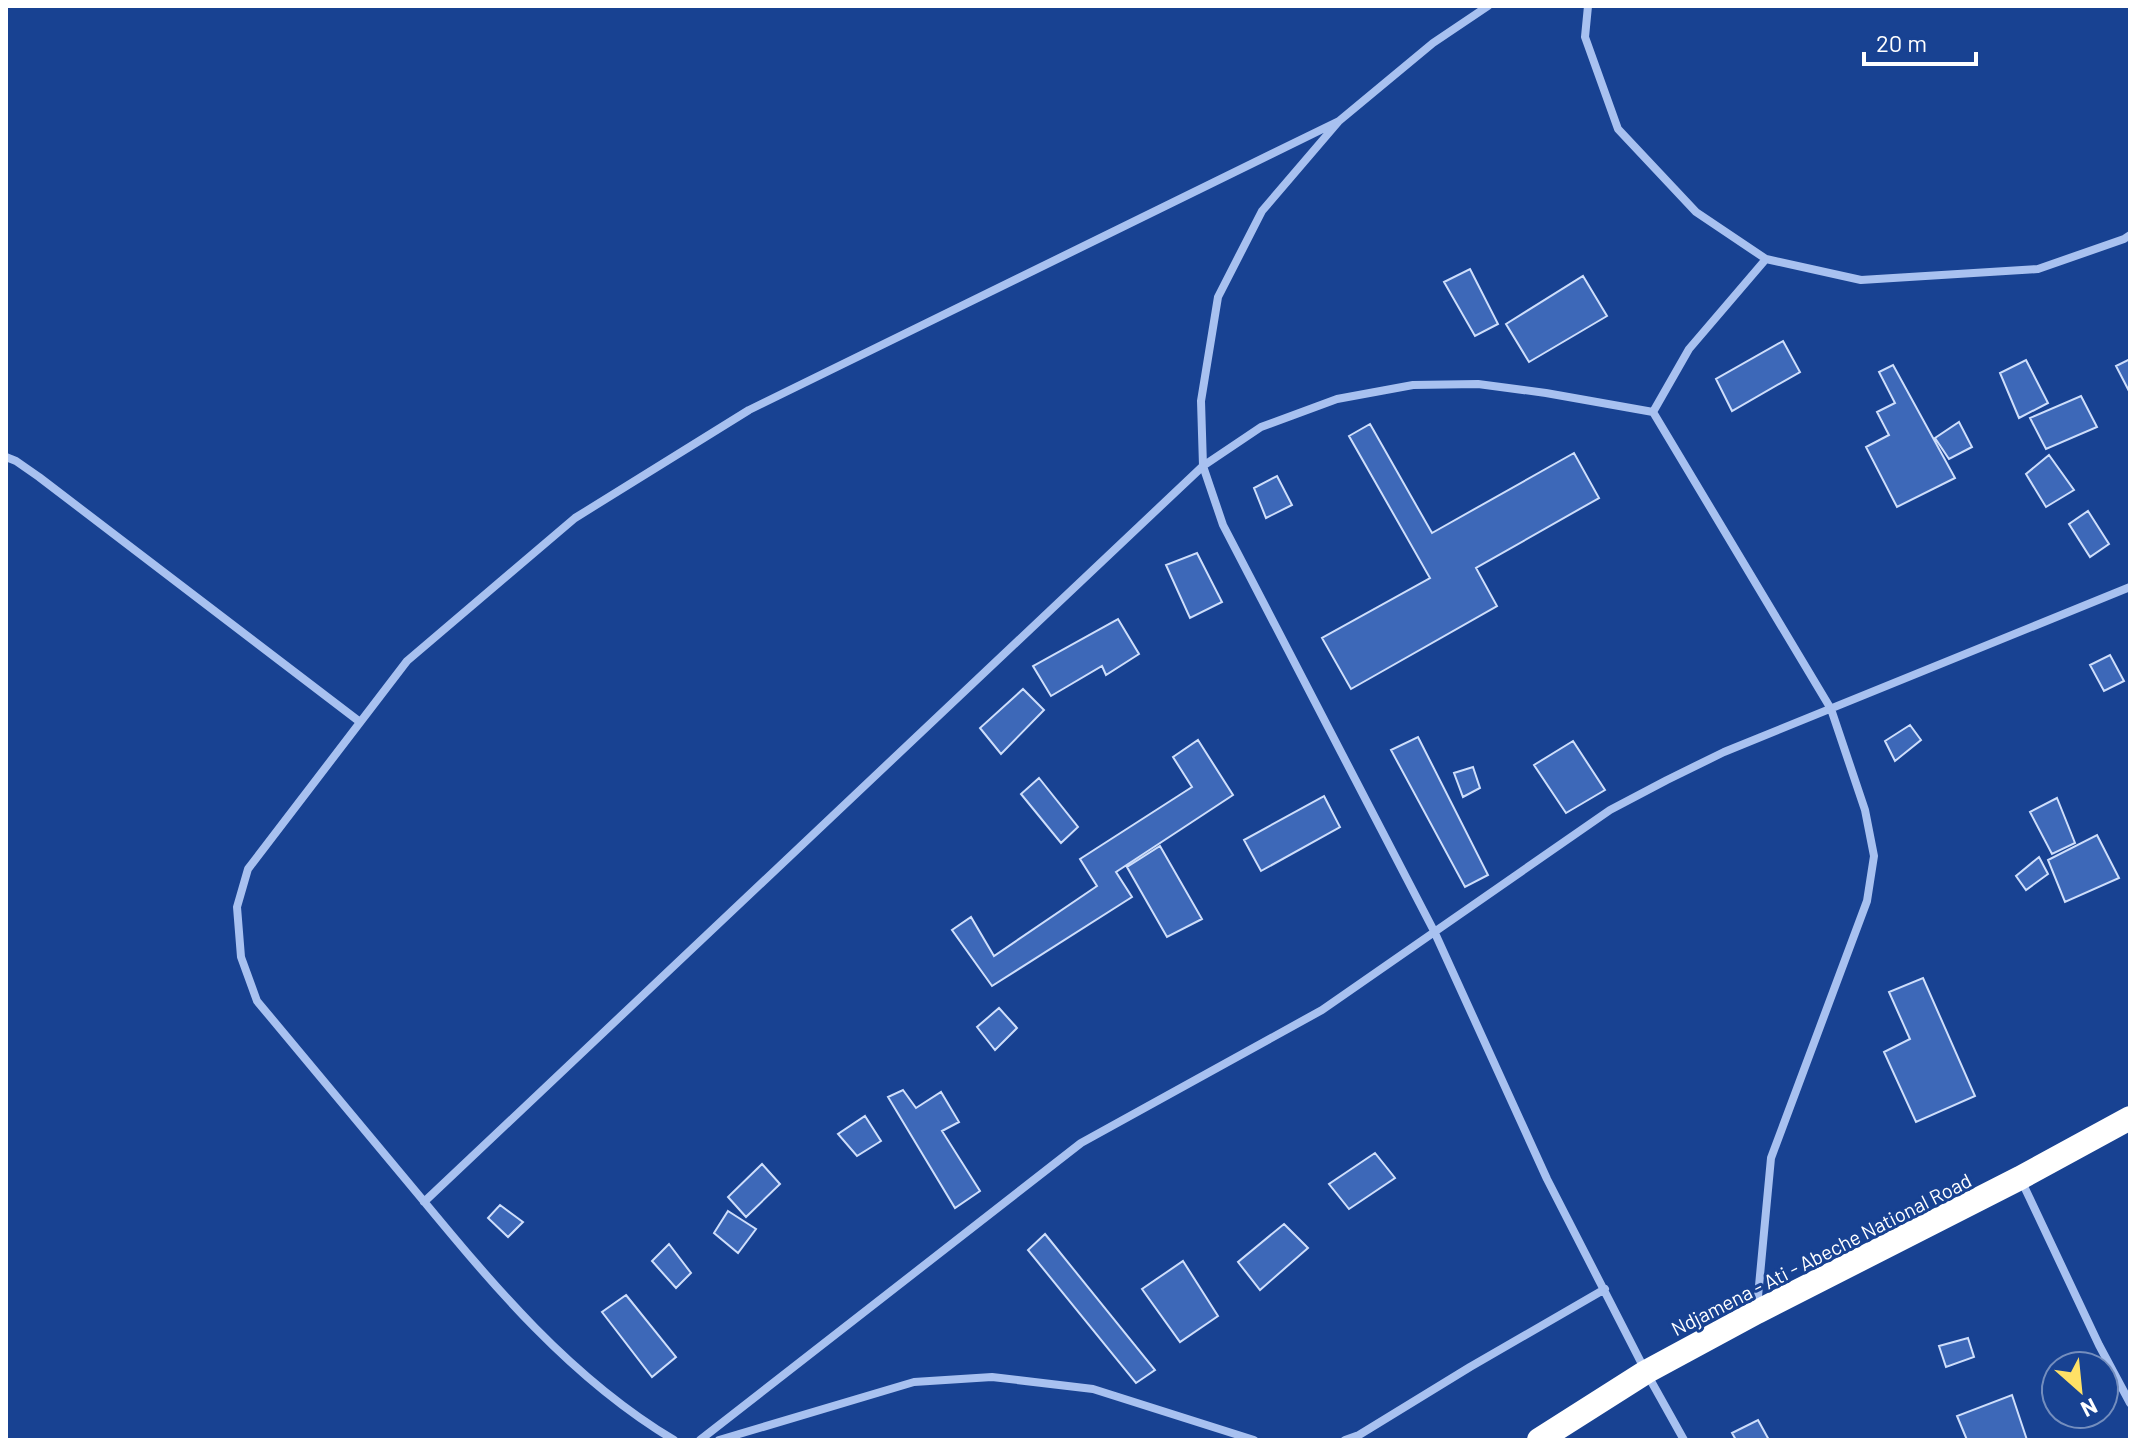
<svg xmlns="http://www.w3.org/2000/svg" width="2136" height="1446" font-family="Barlow,sans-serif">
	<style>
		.building { fill: #3d68b8; stroke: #cedefb; stroke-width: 2 }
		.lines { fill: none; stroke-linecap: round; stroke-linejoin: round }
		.street { stroke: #a8c1f0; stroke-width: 8 }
		.highway { stroke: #fff; stroke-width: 24 }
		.labels { text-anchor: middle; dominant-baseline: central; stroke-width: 6; stroke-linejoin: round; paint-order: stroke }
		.street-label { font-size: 20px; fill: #fff; stroke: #184292 }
	</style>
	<rect width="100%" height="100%" fill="#184292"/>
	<path class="building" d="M1470 269 1498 324 1475 336 1444 282Z
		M1583 276 1607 316 1529 362 1506 324Z
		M1783 341 1800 372 1732 411 1716 379Z
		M2130 359V393L2116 366Z
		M2026 360 2048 403 2019 418 2000 373Z
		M1893 365 1955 478 1897 507 1866 447 1889 435 1877 412 1895 403 1879 372Z
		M2081 396 2097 427 2046 449 2030 418Z
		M1959 422 1972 447 1949 459 1935 438Z
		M1370 424 1432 533 1574 453 1599 498 1476 568 1497 606 1351 689 1322 638 1430 578 1349 436Z
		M2049 455 2074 490 2046 507 2026 474Z
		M1277 476 1292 505 1266 518 1254 488Z
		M2088 511 2109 544 2090 557 2069 524Z
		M1197 553 1222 602 1190 618 1166 565Z
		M1118 619 1139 654 1106 675 1102 666 1051 696 1033 666Z
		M2110 655 2124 681 2104 691 2090 665Z
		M1023 689 1044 710 1001 754 980 728Z
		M1910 725 1921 740 1895 761 1885 741Z
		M1418 737 1488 875 1465 887 1391 750Z
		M1198 740 1233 795 1116 872 1132 897 992 986 952 930 971 917 994 956 1097 886 1080 859 1192 787 1173 757Z
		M1573 741 1605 790 1566 813 1534 765Z
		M1473 767 1480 788 1463 797 1454 773Z
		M1039 778 1078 827 1061 843 1021 794Z
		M1324 796 1340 827 1261 871 1244 840Z
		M2057 798 2075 843 2052 854 2030 812Z
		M2097 835 2119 878 2065 902 2048 860Z
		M1160 846 1202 919 1167 937 1127 867Z
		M2039 857 2048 874 2026 890 2016 876Z
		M1923 978 1975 1096 1916 1122 1884 1052 1910 1039 1889 992Z
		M999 1008 1017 1028 995 1050 977 1027Z
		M903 1090 916 1108 941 1092 959 1122 942 1131 980 1191 955 1208 888 1097Z
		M865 1116 881 1141 857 1156 838 1134Z
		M1375 1153 1395 1178 1349 1209 1329 1184Z
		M762 1164 780 1184 746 1217 728 1197Z
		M500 1205 523 1222 508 1237 488 1218Z
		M728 1211 756 1229 738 1253 714 1233Z
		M1284 1224 1308 1248 1260 1290 1238 1262Z
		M1045 1234 1155 1370 1136 1383 1028 1250Z
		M669 1244 691 1273 676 1288 652 1261Z
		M1183 1261 1218 1316 1180 1342 1142 1289Z
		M626 1295 676 1357 652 1377 602 1312Z
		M1968 1338 1974 1357 1946 1367 1939 1346Z
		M2012 1395 2027 1440H1967L1957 1416Z
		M1758 1420 1769 1440H1736L1732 1433Z"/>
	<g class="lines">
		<path class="street" d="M1488 6 1433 43 1339 121 1262 211 1218 297 1201 401 1203 466 1223 525 1434 931 1547 1179 1646 1372 1684 1440
			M1588 6 1585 37 1618 129 1696 212 1766 259 1861 280 2038 269 2124 239 2130 235
			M1653 412 1689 349 1766 259
			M6 457 16 461 39 477 360 722
			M2022 1182 2099 1345 2130 1403
			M424 1202 1203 466 1261 427 1337 399 1413 385 1478 384 1546 393 1653 412 1831 709 1865 810 1874 856 1867 901 1771 1158 1757 1307
			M674 1440C570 1378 493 1285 417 1193 364 1129 311 1065 257 1001L241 957 237 907 248 869 407 661 575 518 749 410 1339 121
			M700 1440 1081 1143 1322 1010 1610 810 1667 780 1724 752 2130 587
			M719 1440 914 1382 992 1377 1093 1389 1254 1440
			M1345 1440 1359 1435 1470 1367 1605 1289"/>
		<path class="highway" d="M1539 1440 1646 1372 1757 1312 2020 1178 2130 1118"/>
	</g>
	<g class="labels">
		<g class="street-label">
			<text transform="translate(1821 1254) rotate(-27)">Ndjamena - Ati - Abeche National Road</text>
		</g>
	</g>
	<rect width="2136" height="1446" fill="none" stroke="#ffffff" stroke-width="16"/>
	<g transform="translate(2080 1390) rotate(153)"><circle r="38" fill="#184292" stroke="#748ebe" stroke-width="2"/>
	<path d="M0-6L14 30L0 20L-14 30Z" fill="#ffe166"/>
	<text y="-12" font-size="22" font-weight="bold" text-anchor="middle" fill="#ffffff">N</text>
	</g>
	<path d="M1864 52v12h112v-12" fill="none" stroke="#ffffff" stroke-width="4"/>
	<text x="1876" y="52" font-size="24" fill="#ffffff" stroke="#184292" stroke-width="6" paint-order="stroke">20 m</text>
</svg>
